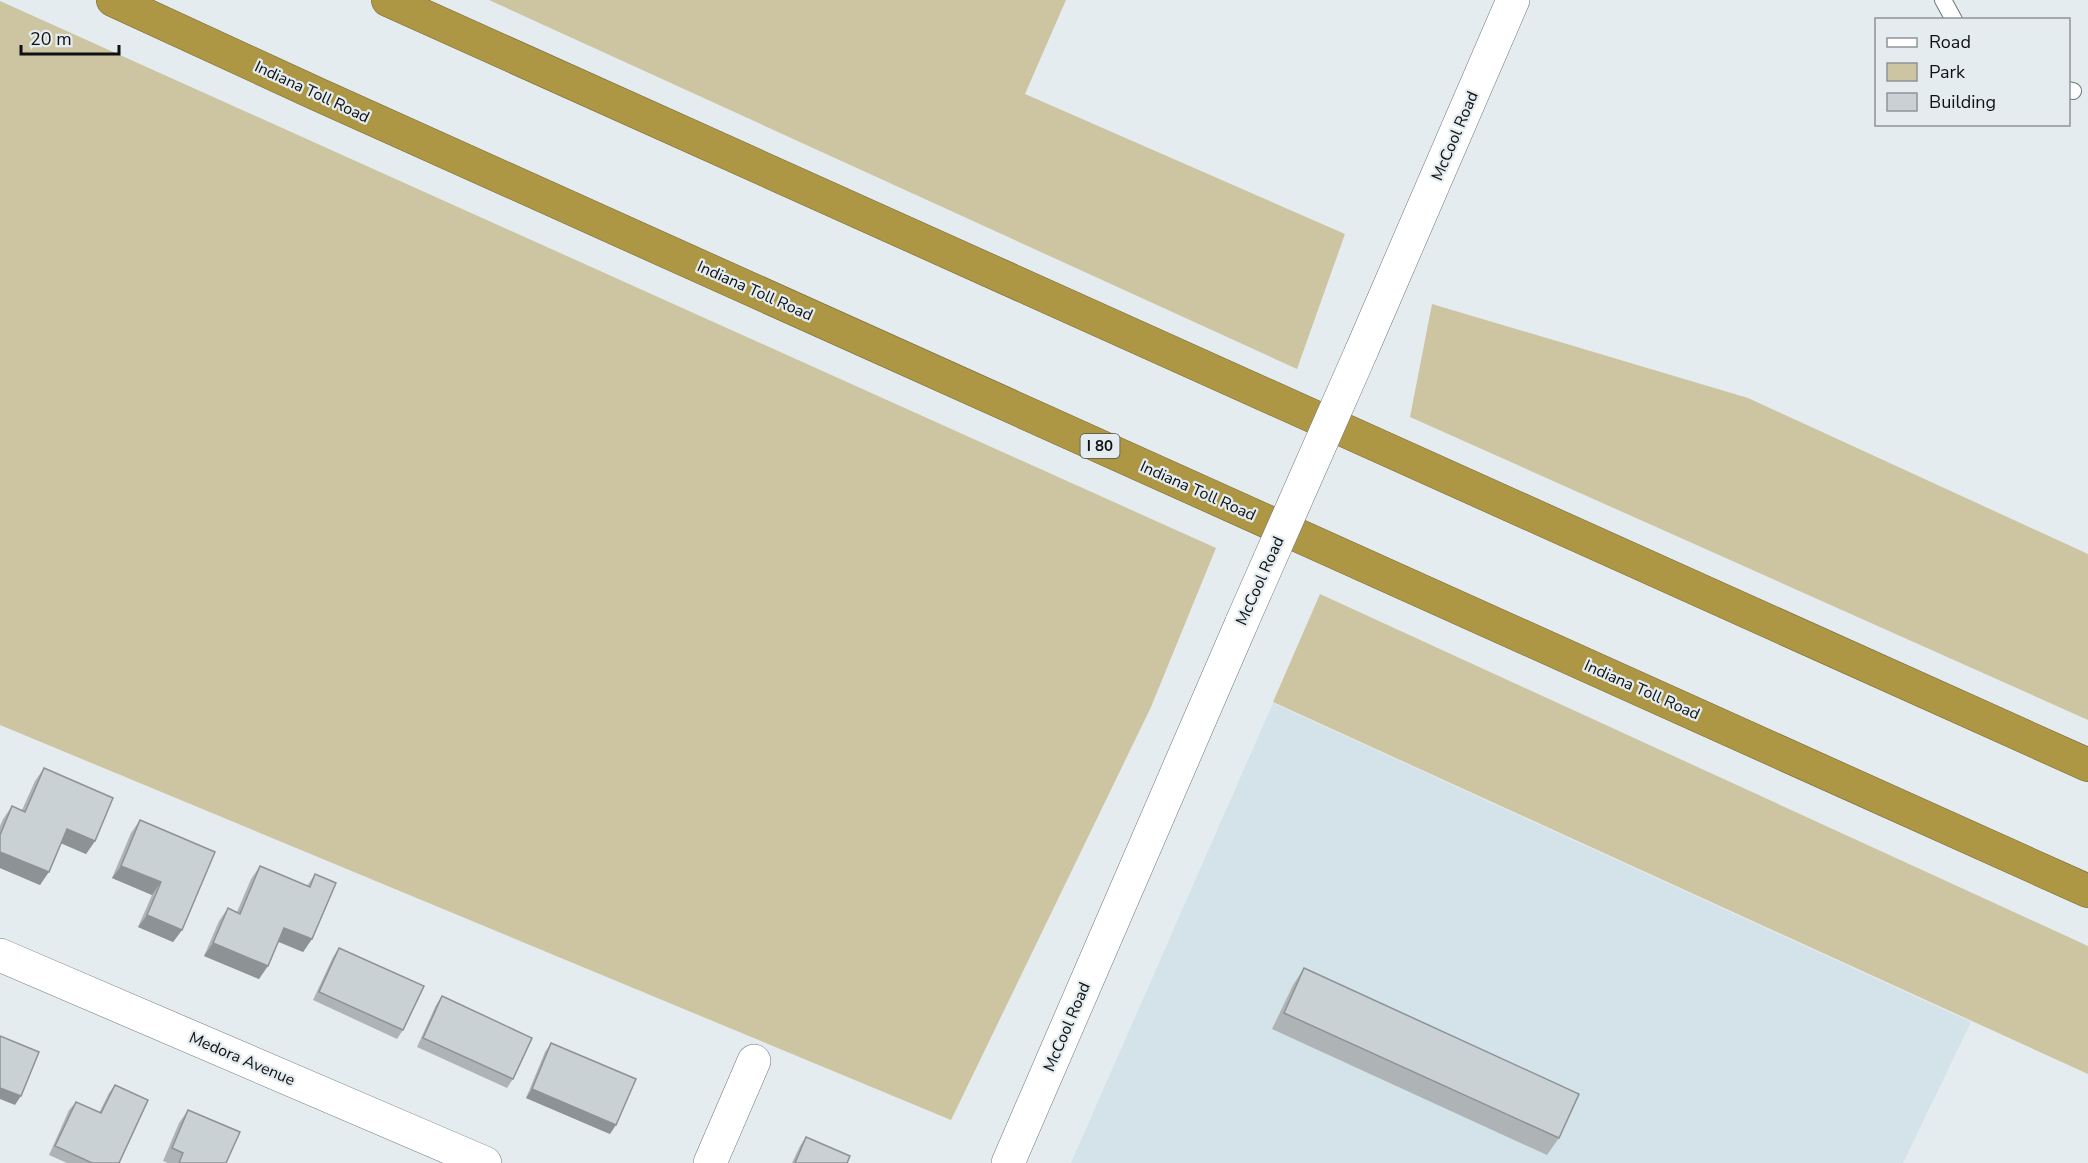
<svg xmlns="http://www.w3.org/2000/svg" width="2088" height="1163" font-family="'Nunito Sans',sans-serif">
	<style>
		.built { fill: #d3e3e9 }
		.green { fill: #cdc4a1 }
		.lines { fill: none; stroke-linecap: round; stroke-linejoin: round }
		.service-casing { stroke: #6f7678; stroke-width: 18 }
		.minor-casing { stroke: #6f7678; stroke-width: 34 }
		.tertiary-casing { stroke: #6f7678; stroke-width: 34 }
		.motorway-casing { stroke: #766732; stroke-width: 34 }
		.service { stroke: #fff; stroke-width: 16 }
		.minor { stroke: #fff; stroke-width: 33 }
		.tertiary { stroke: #fff; stroke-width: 33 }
		.motorway { stroke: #ad9644; stroke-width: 33 }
		.tertiary-bridge-casing { stroke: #6f7678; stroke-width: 34; stroke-linecap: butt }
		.tertiary-bridge { stroke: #fff; stroke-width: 33 }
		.wall { fill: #aeb4b6 }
		.shaded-wall { fill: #8d9294 }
		.building { fill: #cad1d4; stroke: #8d9294; stroke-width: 1.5 }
		.labels { text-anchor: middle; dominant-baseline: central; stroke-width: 4.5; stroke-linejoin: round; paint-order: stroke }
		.shield { fill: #e5ecef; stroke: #4f5354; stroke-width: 1.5 }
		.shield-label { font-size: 15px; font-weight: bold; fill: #0f1112 }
		.street-label { font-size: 16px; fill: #0f1112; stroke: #e5ecef }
	</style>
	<rect width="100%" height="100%" fill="#e5ecef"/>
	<path class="built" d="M1273 703 1971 1022 1903 1163H1071Z"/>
	<path class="green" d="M489 0H1066L1025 94 1345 234 1297 369Z
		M0 1 1216 548 1151 707 951 1120 0 725Z
		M1432 304 1748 398 2088 554V720L1410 417Z
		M1320 594 2088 946V1074L1273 702Z"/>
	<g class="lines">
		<defs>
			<path id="service" d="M1943 0 1954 20
				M2068 90 2073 91"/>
			<path id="minor" d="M0 955 485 1163
				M710 1163 754 1061"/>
			<path id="tertiary" d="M1361 352 1513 0
				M1008 1163 1242 622"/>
			<path id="motorway" d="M113 0 317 94 2088 891
				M388 0 2088 765"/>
		</defs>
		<use href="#service" class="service-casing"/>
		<use href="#minor" class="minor-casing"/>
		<use href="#tertiary" class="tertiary-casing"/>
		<use href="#motorway" class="motorway-casing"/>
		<use href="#service" class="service"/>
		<use href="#minor" class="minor"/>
		<use href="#tertiary" class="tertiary"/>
		<use href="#motorway" class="motorway"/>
		<defs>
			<path id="tertiary-bridge" d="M1242 622 1361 352"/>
		</defs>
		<use href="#tertiary-bridge" class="tertiary-bridge-casing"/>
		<use href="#tertiary-bridge" class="tertiary-bridge"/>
	</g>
	<path class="wall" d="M44 768 95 841 86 854 61 843 40 885 0 868V826L3 819 12 806 22 810 35 781Z
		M140 820 182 930 173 942 138 927 152 895 112 878 131 833Z
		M260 866 307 886 315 874 312 939 303 952 278 942 259 979 204 956 219 921 228 908 237 912 251 879Z
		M339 948 403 1030 397 1039 313 1000 333 957Z
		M1304 968 1559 1138 1547 1155 1272 1029 1293 985Z
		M442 996 513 1079 507 1088 417 1047 436 1005Z
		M551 1043 610 1134 526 1098 545 1052Z
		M115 1085 119 1163H67L49 1155 69 1110 76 1102 99 1113 109 1093Z
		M188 1110 226 1163H168L163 1161 179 1123Z
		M806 1137 847 1163H792L800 1146Z"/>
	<path class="shaded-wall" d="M67 829 95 841 86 854 58 842Z
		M0 852 49 872 40 885 0 868Z
		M121 866 161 882 152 895 112 878Z
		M147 915 182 930 173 942 138 927Z
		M284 928 312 939 303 952 275 940Z
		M213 943 268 966 259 979 204 956Z
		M0 1088 21 1096 15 1105 0 1099Z
		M532 1089 616 1125 610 1134 526 1098Z"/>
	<path class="building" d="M44 768 113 798 95 841 67 829 49 872 0 852V835L12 806 25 812Z
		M140 820 215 852 182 930 147 915 161 882 121 866Z
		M260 866 310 887 315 874 336 883 312 939 284 928 268 966 213 943 228 908 240 914Z
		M339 948 424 986 403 1030 319 992Z
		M1304 968 1579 1094 1559 1138 1284 1013Z
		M442 996 532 1038 513 1079 423 1038Z
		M0 1036 39 1052 21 1096 0 1088Z
		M551 1043 636 1079 616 1125 532 1089Z
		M115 1085 148 1100 119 1163H92L55 1146 76 1102 101 1113Z
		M188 1110 240 1132 226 1163H179L183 1153 172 1148Z
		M806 1137 850 1156 847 1163H795Z"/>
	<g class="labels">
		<rect class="shield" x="1080.5" y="434" width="39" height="24" rx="4.5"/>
		<g class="shield-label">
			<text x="1100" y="446">I 80</text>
		</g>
		<g class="street-label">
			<text transform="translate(312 92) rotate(25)">Indiana Toll Road</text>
			<text transform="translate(1455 136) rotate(-67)">McCool Road</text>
			<text transform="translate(755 291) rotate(24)">Indiana Toll Road</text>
			<text transform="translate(1198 491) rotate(24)">Indiana Toll Road</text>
			<text transform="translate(1260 581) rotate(-66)">McCool Road</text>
			<text transform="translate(1642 690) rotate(24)">Indiana Toll Road</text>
			<text transform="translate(1067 1027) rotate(-67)">McCool Road</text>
			<text transform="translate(242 1059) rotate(23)">Medora Avenue</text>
		</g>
	</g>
	<rect x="1875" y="18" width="195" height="108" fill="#e5ecef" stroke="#8f9497" stroke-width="1.5"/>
	<rect x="1887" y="38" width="30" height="9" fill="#ffffff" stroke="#8f9497" stroke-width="1.5"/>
	<text x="1929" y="48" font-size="18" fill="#0f1112">Road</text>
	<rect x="1887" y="63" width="30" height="18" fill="#cdc4a1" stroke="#8f9497" stroke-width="1.5"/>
	<text x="1929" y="78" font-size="18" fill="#0f1112">Park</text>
	<rect x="1887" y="93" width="30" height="18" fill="#cad1d4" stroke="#8f9497" stroke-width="1.5"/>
	<text x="1929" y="108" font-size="18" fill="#0f1112">Building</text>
	<path d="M21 45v9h98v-9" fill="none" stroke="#0f1112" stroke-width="3"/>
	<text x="30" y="45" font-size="18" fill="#0f1112" stroke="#e5ecef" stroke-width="4.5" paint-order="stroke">20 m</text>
</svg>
